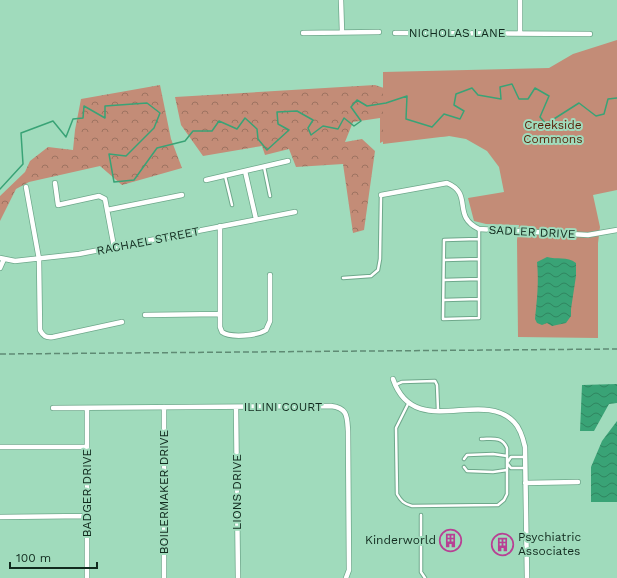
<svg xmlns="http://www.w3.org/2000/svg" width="617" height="578" font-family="'Work Sans',sans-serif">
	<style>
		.forest { fill: url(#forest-crowns) }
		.park { fill: #c38c77 }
		.water { fill: url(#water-waves) }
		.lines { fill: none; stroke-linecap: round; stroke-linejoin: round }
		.stream { stroke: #39a376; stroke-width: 1.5 }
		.lane-casing { stroke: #6ea88b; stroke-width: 4.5 }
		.street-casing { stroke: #6ea88b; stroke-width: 6 }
		.lane { stroke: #fff; stroke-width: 2.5 }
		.street { stroke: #fff; stroke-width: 4.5 }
		.rail { stroke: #5f8b74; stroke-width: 1.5; stroke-dasharray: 6 3; stroke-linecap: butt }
		.labels { text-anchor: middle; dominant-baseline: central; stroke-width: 4; stroke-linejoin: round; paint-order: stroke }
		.street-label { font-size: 12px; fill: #112a1e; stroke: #a0dbbc }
		.park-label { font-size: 12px; fill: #571f06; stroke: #a0dbbc }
		.poi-label { font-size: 12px; fill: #112a1e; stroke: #a0dbbc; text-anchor: start }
	</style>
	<defs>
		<pattern id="forest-crowns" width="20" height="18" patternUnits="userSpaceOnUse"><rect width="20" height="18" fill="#c38c77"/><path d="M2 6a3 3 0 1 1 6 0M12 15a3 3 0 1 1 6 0" fill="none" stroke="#9d7361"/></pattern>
		<pattern id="water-waves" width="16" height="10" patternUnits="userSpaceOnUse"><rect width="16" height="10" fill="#39a376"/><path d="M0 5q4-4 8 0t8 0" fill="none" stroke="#2f8560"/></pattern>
	</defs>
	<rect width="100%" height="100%" fill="#a0dbbc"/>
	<path class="forest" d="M160 85 171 139 182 168 122 185 100 166 29 182 16 189 0 221V196L25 172 30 161 48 147 73 150 75 130 81 99Z
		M375 85 514 132 386 140 380 143V118L353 122 345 142 362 139 375 151 364 230 353 233 343 164 296 167 289 149 265 155 262 146 203 156 181 125 175 97Z"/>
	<path class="park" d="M617 40V190L593 195 600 227 598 243V338L518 337 517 240 519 225 486 224 474 221 468 198 504 192 499 167 487 151 466 139 449 136 383 144V72L549 68 573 54Z"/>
	<path class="water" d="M547 257C557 260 567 256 576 263V276L571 309V316L566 323 552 326 547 323 542 325 537 323 535 319C537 299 539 283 537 262Z
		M617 384V403L609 404 594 431H580L582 385Z
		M617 421V502H591V467L602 441Z"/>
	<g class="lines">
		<path class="stream" d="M0 189 23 164 21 133 53 121 66 137 73 119 83 118 84 106 105 118V106L147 103 160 113 154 128 126 156 109 154 114 182 134 180 157 148 185 141 193 131H212L219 121 237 129 245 118 257 129 258 139 267 150 289 130 278 124 277 112 297 111 313 120 308 128 311 135 323 126 338 129 344 118 354 126 361 121 351 107 357 100 367 106 386 103 407 96 406 119 432 127 444 114 460 119 464 111 454 105 456 94 472 88 478 95 501 99 500 87 512 84 519 99H528L535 88 549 96 540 117 546 124 579 103 596 116 604 114 608 99 617 98"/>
		<defs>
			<path id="lane" d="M264 167 270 196
				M225 176 232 205
				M478 239 444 240 443 319 479 318V229
				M444 260 479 259
				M343 278 371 276 378 270 380 259 381 196
				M444 280 479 279
				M444 300 479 299
				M395 385 402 382 435 381 437 385 438 410
				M408 404 396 428 397 494C401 501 404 504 412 506L498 505 504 500 507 494V448C502 436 492 439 481 439
				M525 457H511L507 463 511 468H525
				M464 459 467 455 493 454 507 456
				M464 467 467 471 493 472 507 470
				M421 515V572L425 578"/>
			<path id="street" d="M341 0 342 32
				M520 0V33
				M303 33 379 32
				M395 33 590 34
				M245 171 256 219
				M206 180 288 161
				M55 183 58 205 99 196 105 199 114 247
				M26 187 39 259 40 330C43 336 46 338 53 337L122 322
				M381 195 447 183C474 194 451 216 479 229L588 235 617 230
				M107 210 182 195
				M220 226V327L222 332C230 338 257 336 266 330L270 321V275
				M0 258 15 261 79 254 295 212
				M0 268 4 259
				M145 315 220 314
				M393 379C414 441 482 388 514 422 520 428 523 438 525 447L527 578
				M236 407 238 578
				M53 408 331 406C348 408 347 417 348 431L349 570 346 578
				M87 408V578
				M0 447H87
				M525 483 578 482
				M0 517 87 516
				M164 578V407"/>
		</defs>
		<use href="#lane" class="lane-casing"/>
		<use href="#street" class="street-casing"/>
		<use href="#lane" class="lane"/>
		<use href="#street" class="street"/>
		<path class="rail" d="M0 354 617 349"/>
	</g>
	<defs>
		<symbol id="building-ring" viewBox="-11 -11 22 22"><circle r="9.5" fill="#a0dbbc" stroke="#b84094" stroke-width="1.5"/><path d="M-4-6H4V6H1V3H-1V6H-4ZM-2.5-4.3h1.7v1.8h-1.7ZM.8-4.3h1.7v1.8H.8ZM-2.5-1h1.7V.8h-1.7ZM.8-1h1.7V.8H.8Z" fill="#b84094"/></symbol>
	</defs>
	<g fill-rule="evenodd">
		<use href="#building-ring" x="438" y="528" width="25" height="25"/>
		<use href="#building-ring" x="490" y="532" width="25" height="25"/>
	</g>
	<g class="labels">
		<g class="street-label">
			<text x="457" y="33">NICHOLAS LANE</text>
			<text transform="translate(532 232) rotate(3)">SADLER DRIVE</text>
			<text transform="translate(148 241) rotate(-11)">RACHAEL STREET</text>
			<text x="283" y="407">ILLINI COURT</text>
			<text transform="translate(164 492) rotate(-90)">BOILERMAKER DRIVE</text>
			<text transform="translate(237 492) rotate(-90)">LIONS DRIVE</text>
			<text transform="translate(87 493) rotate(-90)">BADGER DRIVE</text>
		</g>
		<g class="park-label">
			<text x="553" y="125">Creekside<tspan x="553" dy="14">Commons</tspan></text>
		</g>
		<g class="poi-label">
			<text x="518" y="537">Psychiatric<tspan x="518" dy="14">Associates</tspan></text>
			<text x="436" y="540" text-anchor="end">Kinderworld</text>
		</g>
	</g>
	<path d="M10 562v6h87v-6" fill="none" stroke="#112a1e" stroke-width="2"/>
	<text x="16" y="562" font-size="12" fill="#112a1e" stroke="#a0dbbc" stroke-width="3" paint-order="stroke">100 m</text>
</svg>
